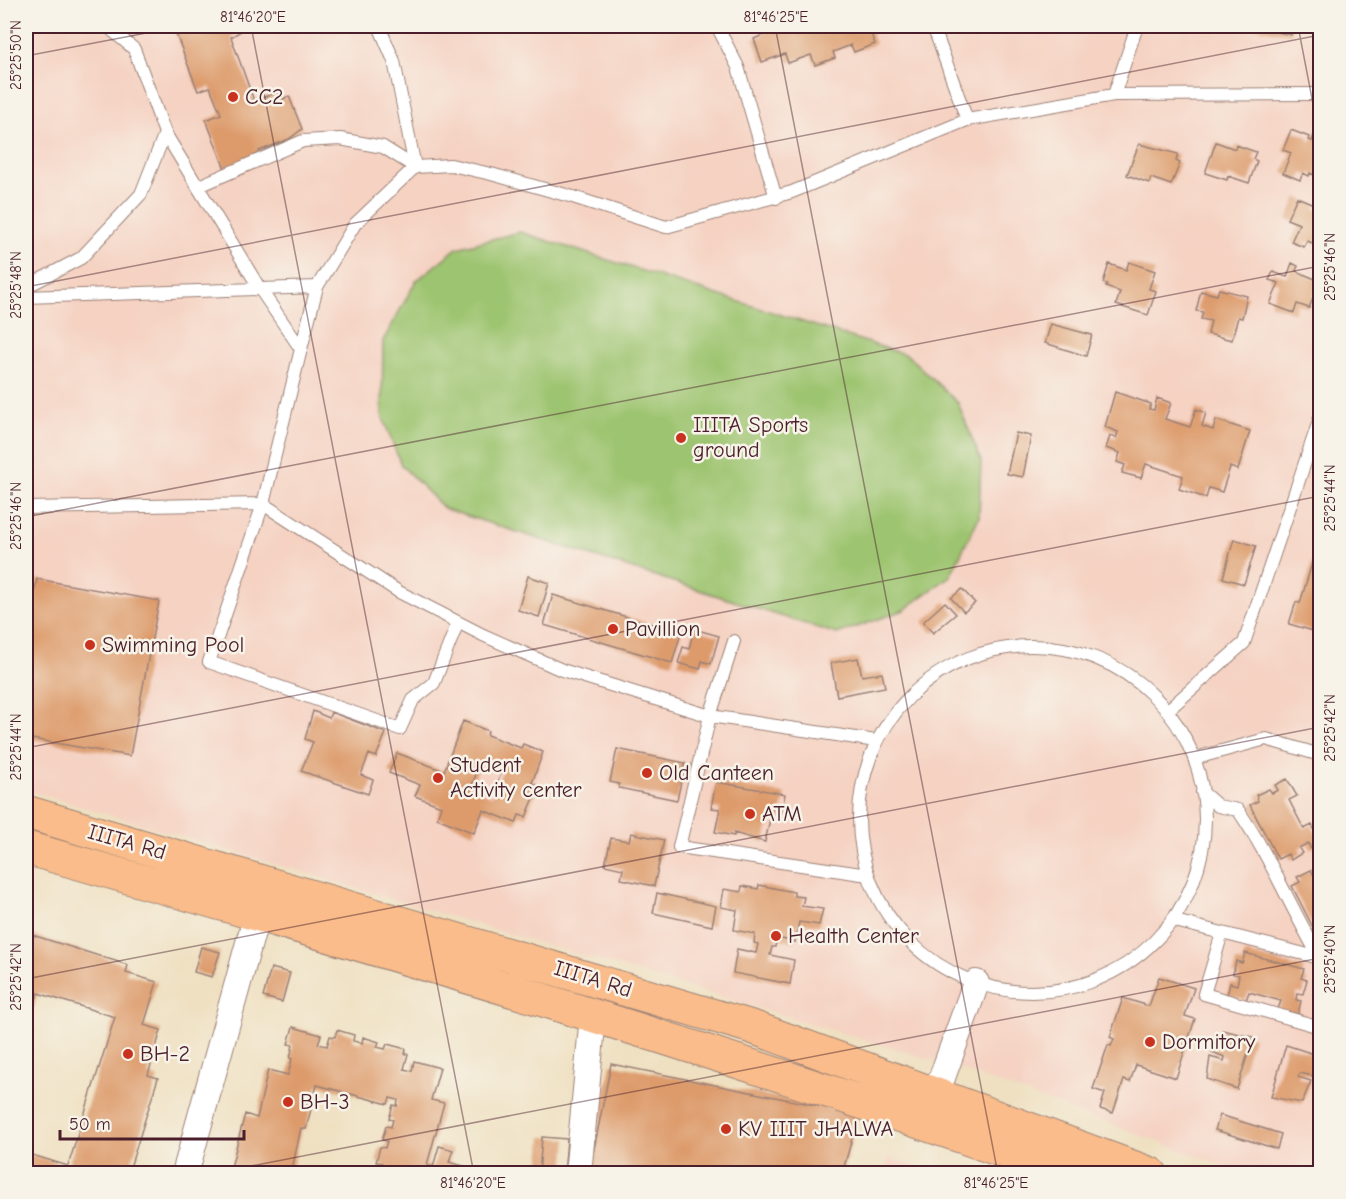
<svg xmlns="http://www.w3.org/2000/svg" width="1346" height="1199" font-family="'Comic Neue',sans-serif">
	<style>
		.built { fill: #f5d2c2 }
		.green { fill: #9dc46f; stroke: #74724d; stroke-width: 1.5 }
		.building { fill: #dd9b6c; fill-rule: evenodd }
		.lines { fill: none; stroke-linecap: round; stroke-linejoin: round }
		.service-casing { stroke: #9c8076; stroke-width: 14 }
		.minor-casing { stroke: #9c8076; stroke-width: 28 }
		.primary-casing { stroke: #9c8076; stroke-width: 35 }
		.service { stroke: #fff; stroke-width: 12 }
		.minor { stroke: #fff; stroke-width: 26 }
		.primary { stroke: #f9bc8a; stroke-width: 33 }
		.ticks { fill: none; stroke: #4a1f2b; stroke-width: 1.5; stroke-opacity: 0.45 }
		.poi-dot { fill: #c8321e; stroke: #f7f3e8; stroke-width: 2 }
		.labels { text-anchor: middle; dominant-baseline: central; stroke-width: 5; stroke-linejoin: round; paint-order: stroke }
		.poi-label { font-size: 22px; fill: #4a1f2b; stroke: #f7f3e8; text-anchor: start }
		.street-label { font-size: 22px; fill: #4a1f2b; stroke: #f7f3e8 }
		.neatline { fill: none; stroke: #4a1f2b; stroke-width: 2 }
		.ticks-label { font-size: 15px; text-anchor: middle; fill: #4a1f2b }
	</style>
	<rect width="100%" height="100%" fill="#f7f3e8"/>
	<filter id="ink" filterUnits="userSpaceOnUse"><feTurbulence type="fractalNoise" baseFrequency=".0167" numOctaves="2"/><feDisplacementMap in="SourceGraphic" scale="12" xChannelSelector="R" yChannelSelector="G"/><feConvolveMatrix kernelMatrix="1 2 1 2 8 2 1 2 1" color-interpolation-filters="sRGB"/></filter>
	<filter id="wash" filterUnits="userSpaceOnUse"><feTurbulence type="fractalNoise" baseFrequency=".008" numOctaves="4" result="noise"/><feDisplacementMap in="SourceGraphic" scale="24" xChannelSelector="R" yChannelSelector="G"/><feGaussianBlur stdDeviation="1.35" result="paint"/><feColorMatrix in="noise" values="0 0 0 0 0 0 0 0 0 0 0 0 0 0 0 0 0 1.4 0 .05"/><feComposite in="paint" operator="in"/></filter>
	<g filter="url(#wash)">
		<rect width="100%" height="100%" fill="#efe0c1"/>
		<path class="built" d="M26 26H1320V1173H1243L946 1064 26 790Z
			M889 1158 935 1173H883Z"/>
		<path class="green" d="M520 232 907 355 958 403 981 461 979 517 950 576 904 610 837 634 445 509 401 465 382 415 383 341 416 281 457 248Z"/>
		<g id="blocks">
			<path class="building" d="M173 26H249L231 37 254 101 280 91 283 99 289 96 302 129 289 139 259 151 260 155 225 169 206 120 221 114 210 87 198 91Z
				M759 26H799L800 29 810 26H892L871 34 875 44 854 52 851 45 833 52 835 58 815 65 811 55 788 63 785 54 762 62 754 39 763 35Z
				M1249 26H1294L1291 35Z
				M1291 130 1309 137 1308 140 1312 141 1316 131 1320 133 1319 177 1310 173 1309 176 1303 173 1300 180 1283 173 1291 153 1283 150Z
				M1216 142 1235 149 1236 145 1256 152 1253 159 1257 161 1249 183 1228 176 1227 180 1205 173Z
				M1139 144 1178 154 1176 161 1180 163 1171 185 1151 178 1149 183 1127 175Z
				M1297 197 1316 205 1315 208 1320 211V243L1316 241 1315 244 1307 241 1304 247 1291 242 1299 224 1287 219Z
				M1129 262 1155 271 1149 289 1156 291 1148 315 1116 305 1120 292 1106 287 1107 284 1103 283 1109 264 1126 270Z
				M1292 263 1298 266 1296 271 1320 281 1309 308 1297 304 1294 313 1270 304 1279 283 1269 280 1273 272 1287 277Z
				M1219 289 1247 296 1242 318 1238 317 1232 340 1208 334 1211 321 1201 319 1203 312 1196 311 1201 291 1217 295Z
				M1051 324 1092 335 1086 356 1045 343Z
				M1115 392 1151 404 1149 409 1154 410 1157 398 1171 403 1165 419 1190 427 1196 409 1206 413 1202 426 1213 430 1216 420 1250 431 1238 470 1230 467 1222 492 1209 488 1206 498 1179 489 1183 476 1146 464 1141 478 1122 473 1125 465 1117 462 1120 453 1106 448 1110 436 1116 438 1118 432 1105 427Z
				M1016 433 1031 436 1023 477 1007 474Z
				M1320 526V633L1289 624 1296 602 1300 603 1318 544 1314 543Z
				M1234 539 1256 546 1244 584 1223 578Z
				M528 576 549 583 539 617 518 610Z
				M37 579 159 601 130 756 26 738V670L35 619 29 618Z
				M962 589 975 603 964 612 951 598Z
				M553 595 681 633 672 663 544 625Z
				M945 602 956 614 933 633 923 622Z
				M694 629 719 636 711 664 702 661 700 669 678 663 683 647 689 649Z
				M858 658 862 676 882 673 885 687 837 696 831 663Z
				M313 711 329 718 331 712 386 733 376 757 369 754 361 775 373 780 368 794 301 771 313 742 305 739Z
				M463 721 488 731 487 735 521 748 523 744 543 752 532 783 539 786 526 817 519 815 516 823 483 810 474 833 437 818 441 806 415 796 420 785 389 773 397 753 444 771ZM481 761 503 769 492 796 471 788Z
				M617 749 685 763 677 800 619 788V784L610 782Z
				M1287 779 1297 796 1289 800 1304 829 1312 825 1320 841V844L1311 849 1308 843 1299 848 1302 853 1291 860 1288 854 1278 859 1250 805 1258 801 1256 795 1269 789 1272 793 1278 790 1275 785Z
				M716 782 785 794 780 821 770 819 765 842 734 833V836L715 832 720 809 711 808Z
				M631 833 664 840 654 886 621 879 623 869 605 865 611 838 629 841Z
				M1320 864V941L1292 886 1300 882 1297 877 1311 870 1314 875 1320 871 1317 866Z
				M759 885 794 892V896L804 897 802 906 823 909 819 925 799 922 795 942 777 938 775 947H772L770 955 794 960 790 984 733 973 737 949 756 953 758 944 754 943 755 934 734 930 737 910 721 907 724 889 741 892 742 886 758 889Z
				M657 893 716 906 712 926 653 913Z
				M26 933 128 965 126 973 157 982 144 1025 161 1030 148 1075 158 1078 128 1174H26V1153L68 1166 115 1017 38 993 26 1032Z
				M201 947 220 952 212 977 194 972Z
				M1245 953 1304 969 1301 978 1307 980 1303 994 1297 993 1296 1000 1301 1001 1298 1014 1278 1009 1281 1001 1249 992 1246 1000 1227 995 1230 983 1237 985 1239 975 1233 974 1236 961 1242 963Z
				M271 968 290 973 282 1002 263 997Z
				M1159 977 1194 988 1185 1016 1195 1019 1176 1078 1136 1065 1130 1082 1124 1080 1113 1113 1100 1109 1105 1093 1093 1089 1108 1045 1111 1046 1114 1039 1110 1037 1123 998 1149 1006Z
				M293 1027 321 1035 318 1044 327 1046 330 1036 335 1037 337 1030 354 1035 353 1041 362 1043 363 1037 379 1042 377 1047 385 1049 387 1044 406 1049 405 1054H408L404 1069 412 1071 414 1061 440 1068 431 1100 444 1103 427 1165 433 1167 439 1146 453 1150 449 1162 471 1168 470 1174H379L382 1163 376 1162 380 1147 385 1148 387 1141 382 1140 386 1126 391 1127 393 1120 389 1119 393 1105 397 1106 398 1100 390 1098 388 1104 317 1085 306 1129 301 1128 291 1174H240L230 1171 245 1114 257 1118 268 1070 288 1075 292 1059 290 1058 293 1045 288 1044Z
				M1222 1030 1253 1037 1237 1089 1207 1079 1210 1057 1224 1061 1225 1057 1212 1052Z
				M1286 1045 1317 1055 1313 1076 1300 1073 1298 1077 1311 1081 1302 1103 1271 1097Z
				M611 1064 859 1114 842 1174H589Z
				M1220 1115 1281 1134 1277 1149 1215 1130Z
				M542 1137 567 1139 564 1174H539Z"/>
		</g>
	</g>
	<g filter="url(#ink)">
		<use href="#blocks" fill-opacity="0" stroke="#9c8076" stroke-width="1.5"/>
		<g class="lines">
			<defs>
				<path id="service" d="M379 26 394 61 415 167
					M717 26 738 67 776 198
					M1137 26 1114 95 1320 94
					M967 120 1114 95
					M165 133 260 289 301 349 263 504 399 592 483 635 562 670 710 716 876 741
					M199 186 303 141 340 139 383 147 415 167
					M26 287 81 258 141 194 165 133 134 49 107 26
					M26 297 317 287
					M301 349 317 287 355 224 415 167 451 165 491 174 573 197 666 227 792 192 967 120 933 26
					M26 508 263 504 209 662 400 729 413 700 434 683 458 622
					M734 641 710 716 679 847 868 875
					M859 819a173 173 0 1 1 346 0a173 173 0 1 1-346 0Z
					M1168 710 1244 643 1320 418
					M1196 758 1266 739 1320 755
					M1202 792 1218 806 1238 810C1270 856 1291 909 1320 958
					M1179 922 1320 958
					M1222 933 1204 994 1320 1027"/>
				<path id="minor" d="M930 1111 976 983
					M185 1174 257 914
					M578 1174 593 1016"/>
				<path id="primary" d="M26 812 752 1027 1151 1174
					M26 848C376 947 725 1051 1068 1174"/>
			</defs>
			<use href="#service" class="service-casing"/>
			<use href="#minor" class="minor-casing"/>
			<use href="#primary" class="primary-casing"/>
			<use href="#service" class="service"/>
			<use href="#minor" class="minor"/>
			<use href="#primary" class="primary"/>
		</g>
	</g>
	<path class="ticks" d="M251 26 474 1174M775 26 998 1174M1298 26 1320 140M26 56 183 26M26 287 1320 35M26 517 1320 266M26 748 1320 496M26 979 1320 727M210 1174 1320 958"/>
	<g class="poi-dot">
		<circle cx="233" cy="97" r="6"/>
		<circle cx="681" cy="438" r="6"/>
		<circle cx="613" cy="629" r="6"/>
		<circle cx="90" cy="645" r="6"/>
		<circle cx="647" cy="773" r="6"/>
		<circle cx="438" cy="778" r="6"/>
		<circle cx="750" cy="814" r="6"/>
		<circle cx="776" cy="936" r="6"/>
		<circle cx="1150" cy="1042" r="6"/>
		<circle cx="128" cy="1054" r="6"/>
		<circle cx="288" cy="1102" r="6"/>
		<circle cx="726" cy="1129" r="6"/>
	</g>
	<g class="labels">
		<g class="poi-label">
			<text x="245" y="97">CC2</text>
			<text x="693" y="425">IIITA Sports<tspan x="693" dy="25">ground</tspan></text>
			<text x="625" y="629">Pavillion</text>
			<text x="102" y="645">Swimming Pool</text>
			<text x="450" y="765">Student<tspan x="450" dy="25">Activity center</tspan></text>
			<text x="659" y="773">Old Canteen</text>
			<text x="762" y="814">ATM</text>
			<text x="788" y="936">Health Center</text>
			<text x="1162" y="1042">Dormitory</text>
			<text x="140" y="1054">BH-2</text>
			<text x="300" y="1102">BH-3</text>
			<text x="738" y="1129">KV IIIT JHALWA</text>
		</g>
		<g class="street-label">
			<text transform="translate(127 842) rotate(16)">IIITA Rd</text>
			<text transform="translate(593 979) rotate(17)">IIITA Rd</text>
		</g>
	</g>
	<rect width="1346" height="1199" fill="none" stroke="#f7f3e8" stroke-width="66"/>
	<path d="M60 1130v9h184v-9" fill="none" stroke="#4a1f2b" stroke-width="3"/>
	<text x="69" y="1130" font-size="18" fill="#4a1f2b" stroke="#f7f3e8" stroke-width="4.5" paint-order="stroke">50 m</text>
	<rect x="33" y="33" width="1280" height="1133" class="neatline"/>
	<g class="ticks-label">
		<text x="253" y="22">81°46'20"E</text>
		<text x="776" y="22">81°46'25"E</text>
		<text transform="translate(16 55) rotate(-90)" y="5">25°25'50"N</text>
		<text transform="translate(1330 267) rotate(-90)" y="5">25°25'46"N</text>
		<text transform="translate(16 285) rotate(-90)" y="5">25°25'48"N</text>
		<text transform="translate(1330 498) rotate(-90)" y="5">25°25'44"N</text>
		<text transform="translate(16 516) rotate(-90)" y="5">25°25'46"N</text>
		<text transform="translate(1330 728) rotate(-90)" y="5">25°25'42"N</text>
		<text transform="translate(16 747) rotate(-90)" y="5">25°25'44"N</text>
		<text transform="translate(1330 959) rotate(-90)" y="5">25°25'40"N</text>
		<text transform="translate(16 977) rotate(-90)" y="5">25°25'42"N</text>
		<text x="473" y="1188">81°46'20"E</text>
		<text x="996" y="1188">81°46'25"E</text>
	</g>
</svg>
